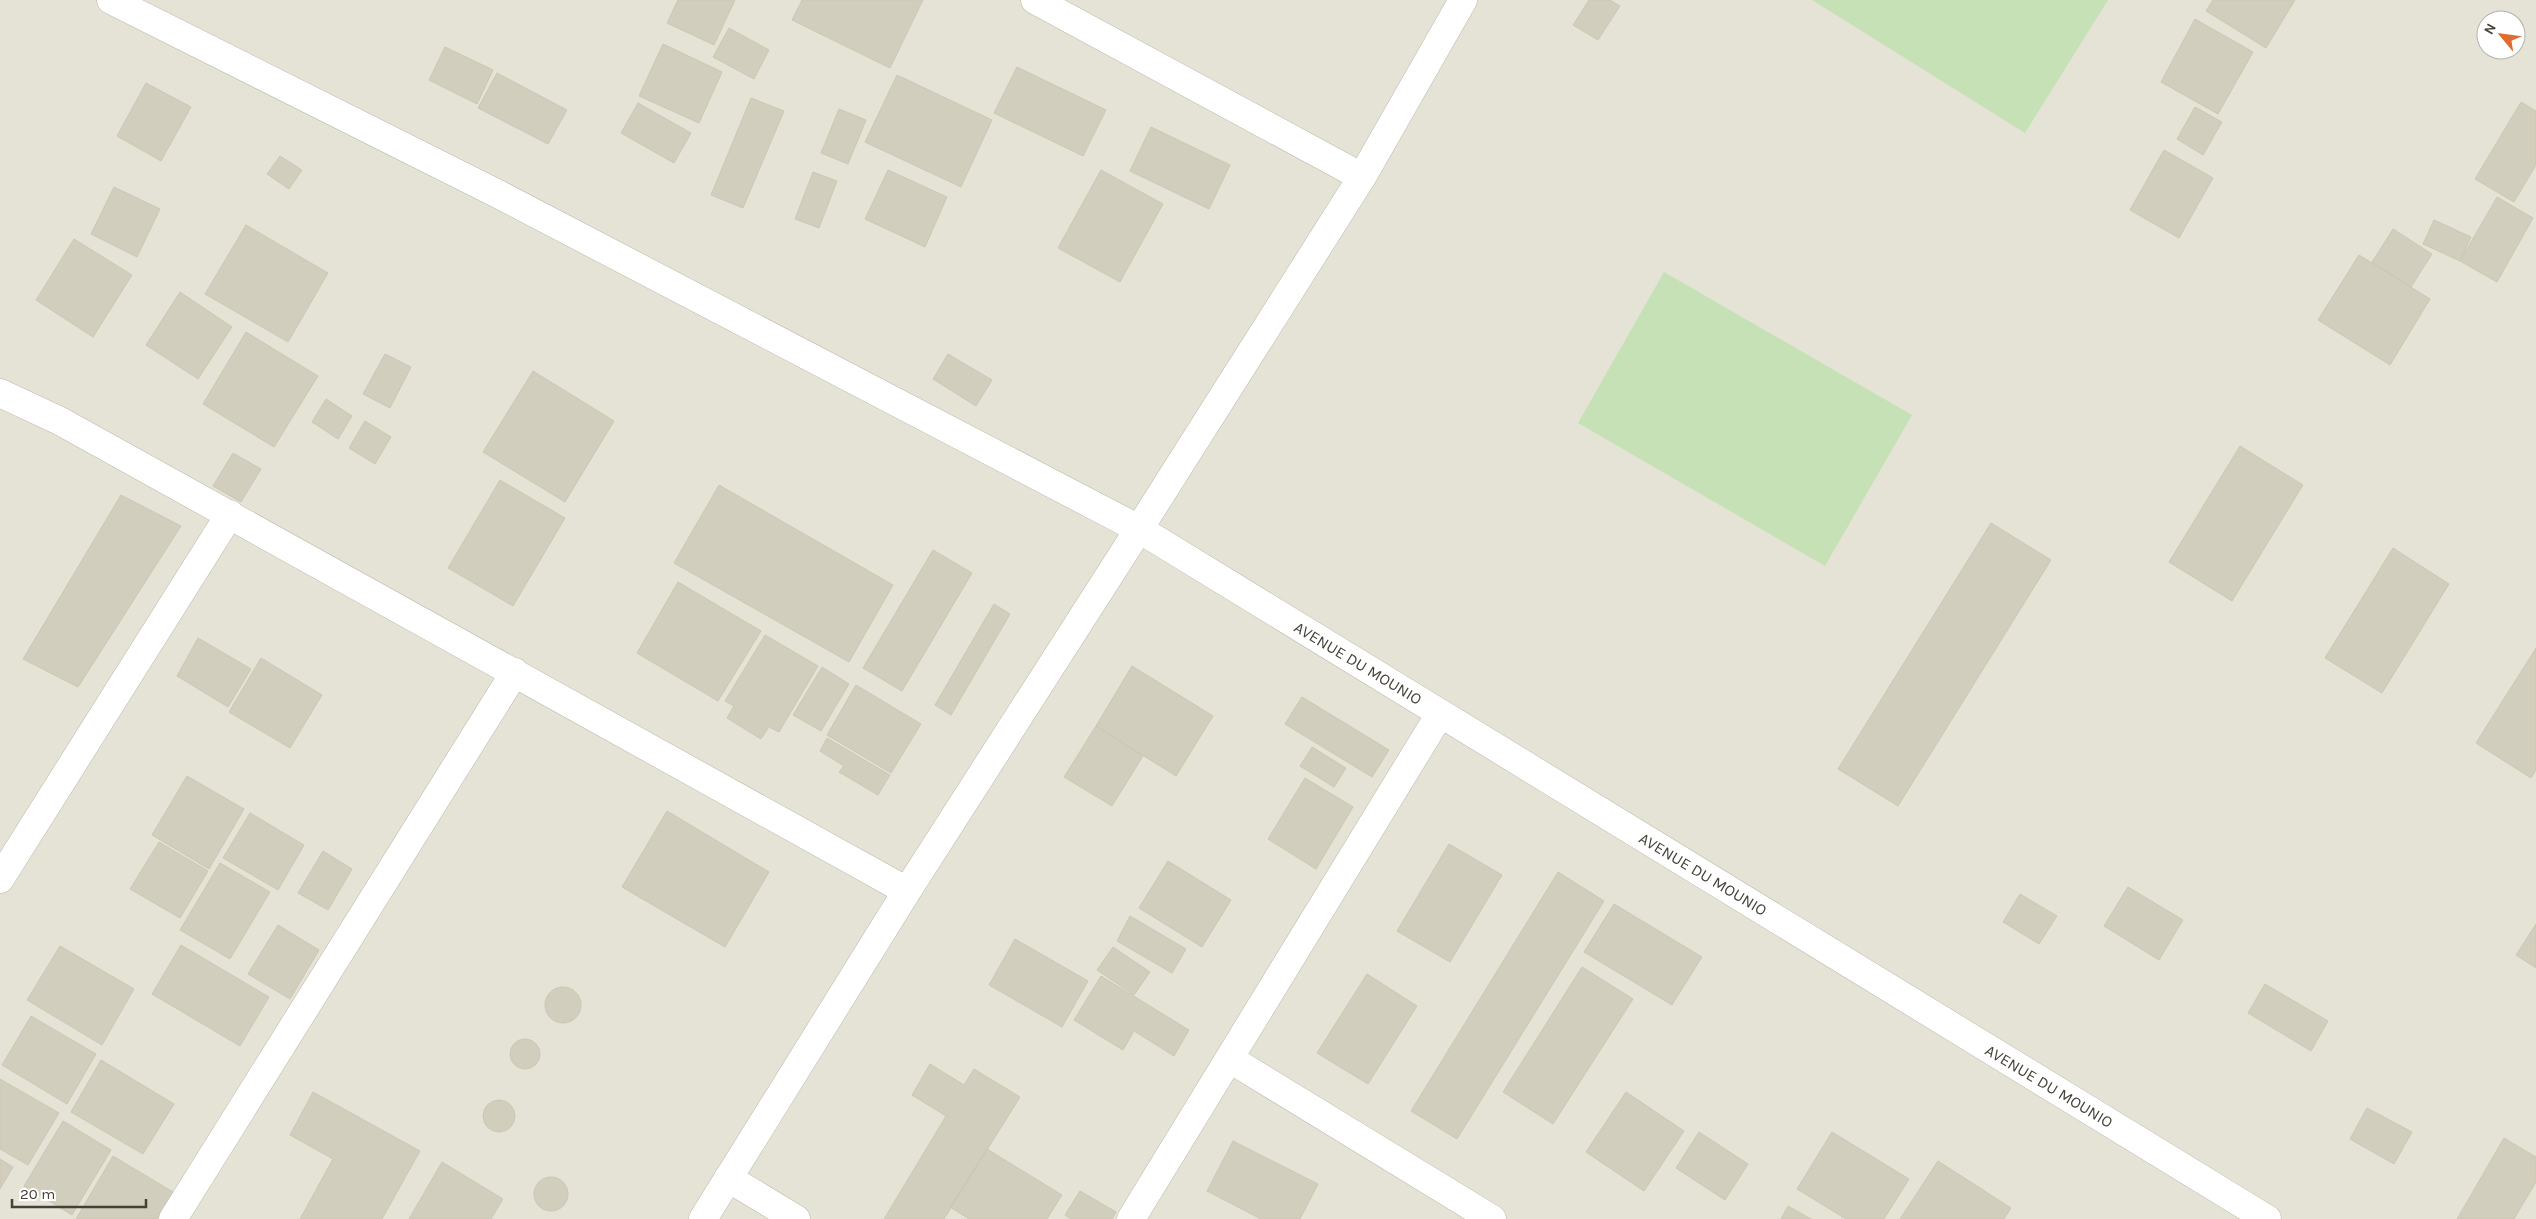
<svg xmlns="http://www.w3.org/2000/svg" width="2536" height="1219" font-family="Karla,sans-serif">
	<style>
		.residential { fill: #e5e3d6; fill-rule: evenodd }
		.green { fill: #c5e1b5 }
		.building { fill: #d2cebe; stroke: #ccc7b2 }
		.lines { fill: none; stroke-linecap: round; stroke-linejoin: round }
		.street-casing { stroke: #bcb9ab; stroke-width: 29 }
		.street { stroke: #fff; stroke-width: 28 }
		.labels { text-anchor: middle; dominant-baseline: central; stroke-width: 4; stroke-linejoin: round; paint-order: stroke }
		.street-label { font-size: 16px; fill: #444137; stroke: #fff }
	</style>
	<rect width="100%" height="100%" fill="#f1f0e7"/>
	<path class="residential" d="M0 0H2536V1219H0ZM2486 20H2516V50H2486Z"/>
	<path class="green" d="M1812 0H2108L2025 133Z
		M1664 272 1912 415 1825 566 1578 423Z"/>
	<path class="building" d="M678 0H735L714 45 667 23Z
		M802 0H923L890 68 792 20Z
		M1589 0H1610L1620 6 1598 40 1573 25Z
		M2213 0H2295L2266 48 2206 11Z
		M2195 19 2253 52 2218 114 2161 82Z
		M729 28 769 50 754 79 713 57Z
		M663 44 722 72 699 123 639 96Z
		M445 47 493 70 477 104 429 80Z
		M1017 67 1106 110 1083 156 994 113Z
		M497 73 567 110 548 144 478 108Z
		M897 75 992 120 961 187 865 142Z
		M146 83 191 107 161 161 117 136Z
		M751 98 784 111 743 208 711 195Z
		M2521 102 2536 111V165L2514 202 2475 179Z
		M638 103 691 133 674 163 621 133Z
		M2195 107 2222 122 2203 155 2177 139Z
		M839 109 866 120 848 164 821 153Z
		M1151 127 1230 165 1209 209 1130 171Z
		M2164 150 2213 178 2179 238 2130 210Z
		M280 156 302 170 289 189 267 174Z
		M888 170 947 197 925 247 865 219Z
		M1101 170 1163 204 1120 282 1058 248Z
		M813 172 837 181 819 228 795 219Z
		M114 187 160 209 137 257 91 234Z
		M2497 197 2533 218 2497 282 2460 261Z
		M2434 220 2471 237 2460 261 2423 244Z
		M246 225 328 273 288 342 205 294Z
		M2393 229 2432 254 2411 287 2372 262Z
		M74 239 132 275 93 337 36 300Z
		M2359 255 2430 299 2390 365 2318 320Z
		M180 292 232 327 198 379 146 345Z
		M246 332 318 376 274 447 203 404Z
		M385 354 411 367 390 408 363 394Z
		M948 354 992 380 976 406 933 379Z
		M533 371 614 421 565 502 483 452Z
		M326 399 352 416 338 439 312 422Z
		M365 421 391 437 375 464 349 448Z
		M2240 446 2303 485 2232 601 2169 562Z
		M233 453 261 469 241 502 213 486Z
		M500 480 565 518 513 606 448 568Z
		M719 485 893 585 849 662 674 563Z
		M121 495 181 526 78 687 23 659Z
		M1991 523 2051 560 1898 806 1838 769Z
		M2393 548 2449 584 2382 693 2325 658Z
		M933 550 972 573 902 691 863 668Z
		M678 582 761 631 718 701 637 653Z
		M994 604 1010 614 951 715 935 705Z
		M765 635 818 666 779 732 769 727 761 739 727 718 734 706 725 701Z
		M198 638 251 669 228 707 177 676Z
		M2536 648V770L2531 778 2476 743Z
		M261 658 322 695 290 748 229 712Z
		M1132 666 1213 716 1176 776 1096 726Z
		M822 667 849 684 821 731 793 715Z
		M856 685 921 724 891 773 827 735Z
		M1302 697 1389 750 1372 777 1285 724Z
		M1096 726 1143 756 1112 806 1064 777Z
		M827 738 890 775 878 795 839 772 844 766 820 751Z
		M1312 747 1346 768 1334 787 1300 766Z
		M187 776 244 809 209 869 152 835Z
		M1305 778 1353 807 1316 869 1268 839Z
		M667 811 769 872 725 947 622 887Z
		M250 813 304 845 278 890 223 858Z
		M159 842 208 871 180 918 130 889Z
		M1449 844 1502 875 1450 962 1397 931Z
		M323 851 352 869 328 910 298 893Z
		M1168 861 1231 900 1202 947 1139 908Z
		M220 863 270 892 230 959 180 930Z
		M1558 872 1604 901 1457 1139 1411 1111Z
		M2128 887 2183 920 2159 960 2104 926Z
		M2020 894 2057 916 2039 944 2003 922Z
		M1614 904 1702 957 1672 1005 1584 952Z
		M1130 916 1186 949 1172 973 1117 941Z
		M2536 924V968L2516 955Z
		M278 925 319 950 290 999 248 974Z
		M1015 939 1088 981 1062 1027 989 985Z
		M181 945 269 997 240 1046 152 994Z
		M60 946 134 989 102 1045 27 1000Z
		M1113 947 1150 972 1134 995 1097 970Z
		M1582 967 1633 999 1553 1124 1503 1092Z
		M1367 974 1417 1006 1368 1084 1317 1053Z
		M1101 976 1189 1030 1174 1056 1134 1031 1123 1050 1074 1020Z
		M2265 984 2328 1021 2311 1051 2248 1013Z
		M545 1005a18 18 0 1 1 36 0a18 18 0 1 1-36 0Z
		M31 1016 96 1054 67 1104 2 1065Z
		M510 1054a15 15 0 1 1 30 0a15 15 0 1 1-30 0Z
		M101 1060 174 1104 143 1154 71 1112Z
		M930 1064 964 1085 974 1069 1020 1097 944 1219H884L946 1116 912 1095Z
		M0 1079 59 1113 28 1165 0 1149Z
		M313 1092 420 1151 382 1219H300L333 1159 290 1135Z
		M1626 1092 1684 1131 1644 1191 1586 1152Z
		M483 1116a16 16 0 1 1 32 0a16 16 0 1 1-32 0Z
		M2367 1108 2412 1132 2394 1164 2350 1139Z
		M63 1121 111 1150 72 1215 24 1186Z
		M1699 1132 1748 1164 1725 1200 1676 1168Z
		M1832 1132 1909 1179 1884 1219H1846L1797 1189Z
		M2504 1138 2536 1157V1182L2514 1219H2457Z
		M1233 1141 1318 1184 1300 1219H1261L1207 1191Z
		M987 1149 1062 1195 1047 1219H969L950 1207Z
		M113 1156 173 1192 157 1219H76Z
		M0 1159 13 1167 0 1189Z
		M1938 1161 2011 1208 2004 1219H1900Z
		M442 1162 503 1199 491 1219H409Z
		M534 1194a17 17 0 1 1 34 0a17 17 0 1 1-34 0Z
		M1080 1191 1116 1212 1112 1219H1071L1065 1215Z
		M1788 1206 1811 1219H1781Z"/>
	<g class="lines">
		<defs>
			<path id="street" d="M111 0 500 195 1139 529 2267 1219
				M1035 0 1362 177
				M0 393 60 421 907 891
				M0 879 230 514
				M1230 1059 1492 1219
				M728 1178 796 1219
				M173 1219 515 672
				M703 1219 907 891 1139 529 1362 177 1463 0
				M1131 1219 1440 714"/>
		</defs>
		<use href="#street" class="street-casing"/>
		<use href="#street" class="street"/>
	</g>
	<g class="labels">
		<g class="street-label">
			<text transform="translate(1358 663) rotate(31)">AVENUE DU MOUNIO</text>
			<text transform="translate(1703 874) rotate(31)">AVENUE DU MOUNIO</text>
			<text transform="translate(2049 1086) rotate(31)">AVENUE DU MOUNIO</text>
		</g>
	</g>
	<g transform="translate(2501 35) rotate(299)"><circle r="24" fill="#ffffff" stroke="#b4b3af"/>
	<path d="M0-4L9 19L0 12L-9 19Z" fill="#df6c30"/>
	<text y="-8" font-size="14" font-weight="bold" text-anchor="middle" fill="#444137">N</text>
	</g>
	<path d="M12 1199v8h134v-8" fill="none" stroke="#444137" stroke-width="2.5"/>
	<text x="20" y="1199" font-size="15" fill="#444137" stroke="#ffffff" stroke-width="4" paint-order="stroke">20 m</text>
</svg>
